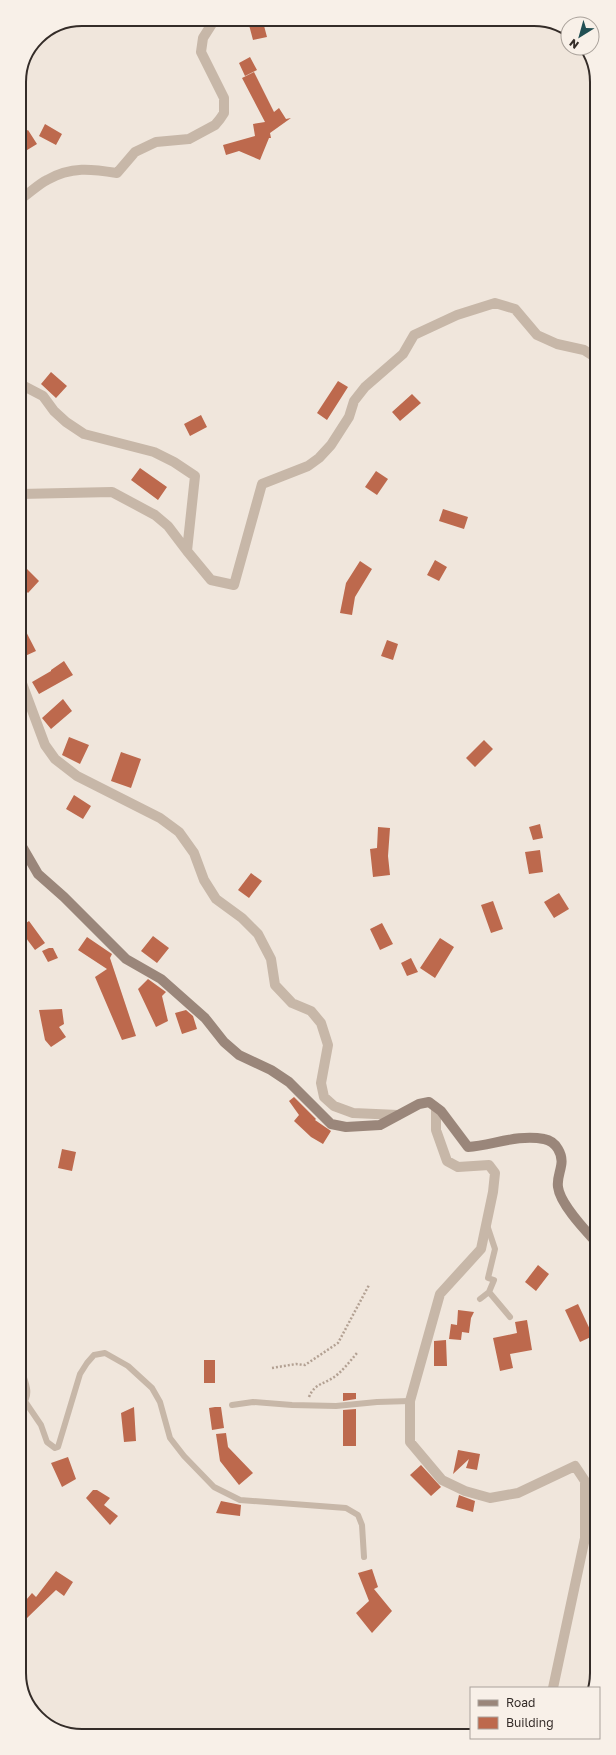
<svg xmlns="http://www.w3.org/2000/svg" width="616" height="1755" font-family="'Golos Text',sans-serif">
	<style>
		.building { fill: #bd694d }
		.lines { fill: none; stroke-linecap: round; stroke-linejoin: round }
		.path { stroke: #b3a193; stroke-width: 2.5; stroke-dasharray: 2 2; stroke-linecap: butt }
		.lane { stroke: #c7b7a8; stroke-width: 6 }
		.street { stroke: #c7b7a8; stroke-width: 10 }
		.secondary { stroke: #9a867a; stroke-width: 10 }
		.rim { fill: none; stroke: #342c28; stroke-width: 2 }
	</style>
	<rect width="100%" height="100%" fill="#f0e6dc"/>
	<path class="building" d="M263 22 267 37 253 40 249 25Z
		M250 57 257 70 245 76 239 63Z
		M254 72 274 112 279 108 286 119 291 118 270 133 271 138H269L260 160 239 151 226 155 223 145 255 136 253 124 265 122 242 78Z
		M45 124 62 134 56 145 39 136Z
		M28 130 37 144 19 155V135Z
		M51 372 67 386 56 398 41 384Z
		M338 381 348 387 327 420 317 413Z
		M412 394 421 403 400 421 392 412Z
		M201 415 207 427 190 436 184 424Z
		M140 468 167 487 158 500 131 480Z
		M376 471 388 479 377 495 365 487Z
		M443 509 468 517 464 529 439 521Z
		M435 560 447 567 439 581 427 575Z
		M360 561 372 569 355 597 352 615 340 613 346 583Z
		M20 562 39 581 28 593 20 585Z
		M20 620 36 651 25 656 20 646Z
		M387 640 398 644 393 660 381 656Z
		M64 661 73 675 39 694 32 682 51 671V670Z
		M63 699 72 711 51 729 42 718Z
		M69 737 89 745 80 764 62 755Z
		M484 740 493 749 475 767 466 758Z
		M121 752 141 759 131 788 111 781Z
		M74 795 91 806 83 819 66 809Z
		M540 824 543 838 533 840 529 827Z
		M378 827 390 828 388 856 390 875 373 877 370 849 377 848Z
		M540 850 543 872 529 874 525 852Z
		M251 873 262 881 249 898 238 890Z
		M559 893 569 909 554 918 544 902Z
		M493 901 503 929 491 933 481 905Z
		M29 921 45 943 35 950 20 930V927Z
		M382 923 393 944 380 950 370 929Z
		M153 936 169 948 157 963 141 951Z
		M87 937 112 954 110 958 136 1036 122 1040 95 977 107 969 78 950Z
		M440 938 454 947 435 978 420 968Z
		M49 948H53L58 958 48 962 42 951Z
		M411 958 418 972 407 976 401 963Z
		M148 979 166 992 162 996 168 1021 156 1027 138 989Z
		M62 1009 64 1024 59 1027 66 1037 51 1047 45 1040 39 1010Z
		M186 1010 193 1016 197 1029 182 1034 175 1013Z
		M294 1097 316 1119 315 1120 331 1131 323 1144 311 1137 294 1121 299 1115 289 1101Z
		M62 1149 76 1152 72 1171 58 1168Z
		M538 1265 549 1274 536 1291 525 1282Z
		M578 1304 593 1336 580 1342 565 1310Z
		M458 1310 474 1312 471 1318 469 1333 462 1332 461 1340 449 1339 451 1324 457 1325Z
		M527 1320 532 1350 510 1354 513 1368 500 1371 493 1338 517 1333 515 1322Z
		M446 1340 447 1366H434V1341Z
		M204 1360H215V1383H204Z
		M343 1393H356V1399L343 1401Z
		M134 1407 136 1441 124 1442 121 1413Z
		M215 1407H221L224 1428 212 1430 209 1408Z
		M356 1409V1446H343V1410Z
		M226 1433 228 1447 253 1473 239 1485 220 1461 216 1434Z
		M458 1450 480 1454 477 1470 466 1468 469 1459 453 1474Z
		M68 1457 76 1479 62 1487 51 1463Z
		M421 1465 441 1487 431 1496 410 1475Z
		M93 1490H97L110 1498 104 1505 118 1516 110 1525 86 1498Z
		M459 1495 475 1501 473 1512 456 1507Z
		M221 1501 241 1505 240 1516 216 1513Z
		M372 1569 378 1587 374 1589 392 1611 372 1633 356 1613 369 1601 358 1573Z
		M56 1571 73 1582 64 1596 56 1590 27 1618 21 1606 32 1593 36 1597Z"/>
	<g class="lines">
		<path class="path" d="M272 1368 296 1364 305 1365 338 1343 369 1285
			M309 1397C315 1382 327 1384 338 1374 345 1368 351 1360 357 1353"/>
		<path class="lane" d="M489 1292 510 1317
			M480 1299 489 1292 494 1280 488 1278 495 1249 487 1225
			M24 1400 41 1425 47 1442 55 1448 58 1447 80 1374 87 1363 94 1355 105 1353 128 1366 152 1388 160 1402 170 1438 184 1456 214 1487 240 1500 346 1508 358 1515 362 1525 364 1557
			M232 1405 253 1402 292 1405 336 1406 377 1402 410 1401"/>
		<path class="street" d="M19 200C29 194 37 185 47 180 71 166 92 169 117 173L135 152 156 142 189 139 215 125 220 119 224 113V98L201 52 203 38 215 19
			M20 384 43 396 54 411 66 422 84 434 154 452 174 462 195 476 187 551 211 580 234 585 262 484 308 466 319 458 331 445 349 417 354 401 365 387 403 354 414 335 457 315 495 303 515 309 537 335 557 344 584 350 595 357
			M20 494 112 492 155 515 168 526 187 551
			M20 678 45 745 55 759 77 776 160 818 179 832 194 853 204 880 216 899 242 918 258 934 271 959 275 985 292 1003 311 1011 321 1023 328 1045 321 1083 324 1097 334 1106 353 1113 398 1115
			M436 1108V1130L447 1161 458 1167 489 1165 495 1173 493 1192 481 1249 440 1294 410 1401V1442L442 1480 465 1491 490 1498 518 1493 575 1466 585 1481V1538L553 1688
			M21 1375C24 1384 29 1395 21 1402"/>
		<path class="secondary" d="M20 843 38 874 64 897 126 959 161 979 205 1018 224 1042 239 1055 271 1070 289 1082 331 1124 346 1127 380 1125 419 1104 429 1102 441 1111 468 1147C493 1145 518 1134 544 1139 550 1140 555 1144 558 1149 567 1164 556 1173 558 1187 560 1204 585 1230 596 1242"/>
	</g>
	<path d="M0 0H616V1755H0ZM82 26H534A56 56 0 0 1 590 82V1673A56 56 0 0 1 534 1729H82A56 56 0 0 1 26 1673V82A56 56 0 0 1 82 26Z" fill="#f8f0e8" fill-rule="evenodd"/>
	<path class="rim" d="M82 26H534A56 56 0 0 1 590 82V1673A56 56 0 0 1 534 1729H82A56 56 0 0 1 26 1673V82A56 56 0 0 1 82 26Z"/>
	<rect x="470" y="1687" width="130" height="52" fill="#f8f0e8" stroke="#aaa29b"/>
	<rect x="478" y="1700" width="20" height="6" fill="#9a867a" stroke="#aaa29b"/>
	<text x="506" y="1707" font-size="12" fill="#342c28">Road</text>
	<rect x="478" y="1717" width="20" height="12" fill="#bd694d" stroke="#aaa29b"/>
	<text x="506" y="1727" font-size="12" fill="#342c28">Building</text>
	<g transform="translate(580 36) rotate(217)"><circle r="19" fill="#f8f0e8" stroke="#aaa29b"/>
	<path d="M0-3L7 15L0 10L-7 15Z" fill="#214f53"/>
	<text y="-6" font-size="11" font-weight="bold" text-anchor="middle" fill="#342c28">N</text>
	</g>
</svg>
